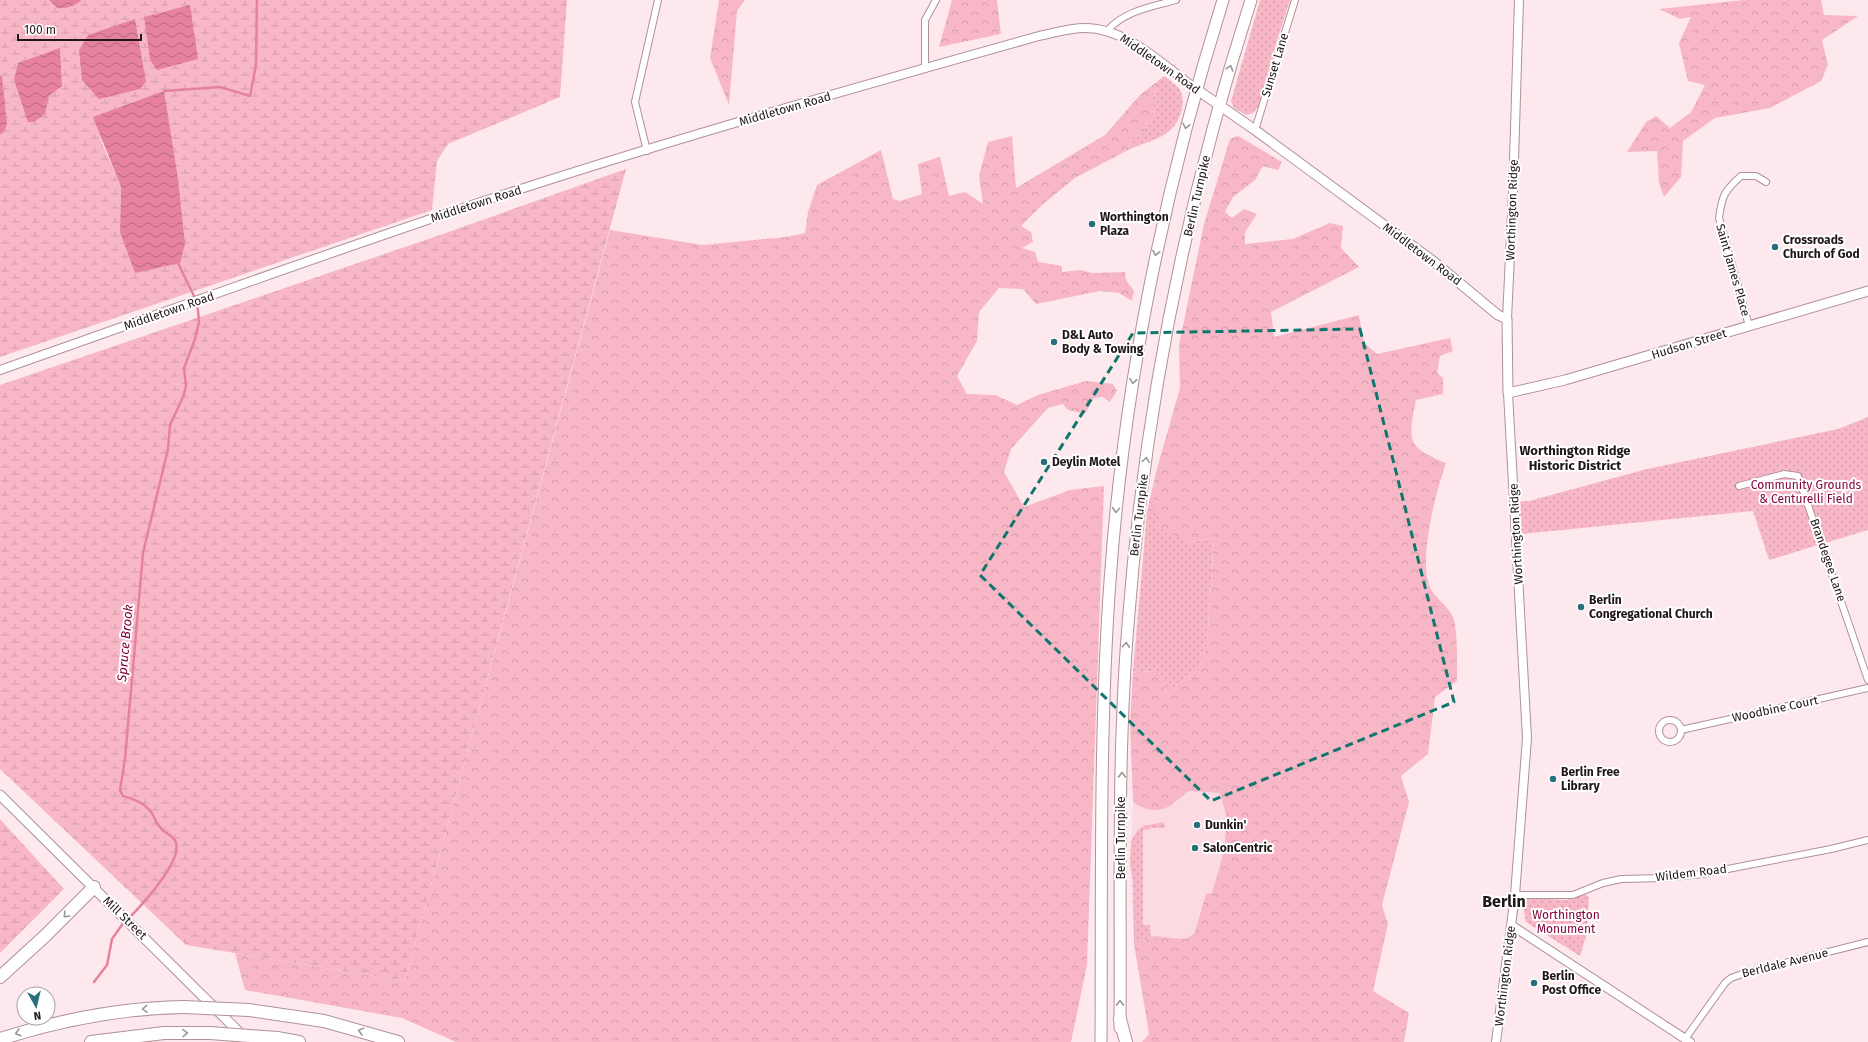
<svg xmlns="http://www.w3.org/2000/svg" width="1868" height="1042" font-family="'Fira Sans',sans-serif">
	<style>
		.built { fill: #fbdae1 }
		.green { fill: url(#green-dots) }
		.forest { fill: url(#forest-crowns) }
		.wetland { fill: url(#wetland-marsh); fill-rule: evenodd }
		.water { fill: url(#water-waves) }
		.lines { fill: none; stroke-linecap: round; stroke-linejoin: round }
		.stream { stroke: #e6829d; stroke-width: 2.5 }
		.minor-casing { stroke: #b09198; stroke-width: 8 }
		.tertiary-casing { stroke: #b09198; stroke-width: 10 }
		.secondary-casing { stroke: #b09198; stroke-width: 11 }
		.trunk-casing { stroke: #b09198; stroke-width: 13 }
		.motorway-casing { stroke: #b09198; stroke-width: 14 }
		.minor { stroke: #fff; stroke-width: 6 }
		.tertiary { stroke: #fff; stroke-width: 8 }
		.secondary { stroke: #fff; stroke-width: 9 }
		.trunk { stroke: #fff; stroke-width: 11 }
		.motorway { stroke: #fff; stroke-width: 12 }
		.motorway-bridge-casing { stroke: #b09198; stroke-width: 14; stroke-linecap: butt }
		.motorway-bridge { stroke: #fff; stroke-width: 12 }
		.oneway { stroke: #9b9697 }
		.marked { fill: none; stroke: #0f766e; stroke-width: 3; stroke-dasharray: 8 5; stroke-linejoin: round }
		.poi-dot { fill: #286e7c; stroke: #fff; stroke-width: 1.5 }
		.labels { text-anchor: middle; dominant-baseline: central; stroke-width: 4; stroke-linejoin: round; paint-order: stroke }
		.street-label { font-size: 12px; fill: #201518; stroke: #fff }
		.poi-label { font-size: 12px; font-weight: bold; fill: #201518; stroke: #fff; text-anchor: start }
		.park-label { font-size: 12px; fill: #84063e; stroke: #fff }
		.neighbourhood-label { font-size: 13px; font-weight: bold; fill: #201518; stroke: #fff }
		.water-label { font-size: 13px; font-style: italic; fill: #80003b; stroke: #fff }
		.district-label { font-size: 16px; font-weight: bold; fill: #201518; stroke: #fff }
	</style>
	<defs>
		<pattern id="green-dots" width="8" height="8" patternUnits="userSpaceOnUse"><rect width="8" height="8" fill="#f8b7c6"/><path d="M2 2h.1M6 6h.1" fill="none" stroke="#d49ca9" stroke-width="1.8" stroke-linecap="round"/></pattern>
		<pattern id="forest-crowns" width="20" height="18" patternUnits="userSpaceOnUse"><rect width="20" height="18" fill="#f8b7c6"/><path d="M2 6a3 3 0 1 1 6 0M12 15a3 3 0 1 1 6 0" fill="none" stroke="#d49ca9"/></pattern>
		<pattern id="wetland-marsh" width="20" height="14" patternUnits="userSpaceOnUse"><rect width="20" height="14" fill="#f8b7c6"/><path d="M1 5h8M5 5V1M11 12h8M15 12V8" fill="none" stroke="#d49ca9"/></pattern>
		<pattern id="water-waves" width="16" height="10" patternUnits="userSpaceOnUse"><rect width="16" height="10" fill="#e6829d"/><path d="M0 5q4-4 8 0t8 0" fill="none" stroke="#ba697f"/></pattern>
	</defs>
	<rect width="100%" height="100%" fill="#fde9ed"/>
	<path class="built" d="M1188 791 1220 793 1227 818 1224 851 1212 894 1200 911 1194 934 1185 939 1175 937 1146 938 1134 944 1130 863 1133 802 1141 807 1175 804Z"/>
	<path class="green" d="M1260 0H1290L1275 47 1259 106 1253 113 1246 115 1234 108 1231 101Z
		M1164 76C1178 87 1185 89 1182 108 1176 137 1154 139 1130 149L1131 140 1143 133 1155 115 1152 99 1158 88V81Z
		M1868 417V530L1769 560 1753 511 1512 535 1511 502 1529 501 1647 469 1838 429Z
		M1156 472 1153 500 1189 542 1214 538 1207 643 1199 669 1166 693 1159 672 1133 671 1147 512Z
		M1164 822 1165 828H1150L1149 830H1143V925H1150V934L1153 938C1145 938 1141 943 1134 944L1133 881 1130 863 1131 841 1138 830 1143 826Z
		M1585 894 1589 897 1587 933 1580 956 1526 922 1523 906 1528 898 1566 900Z"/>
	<path class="forest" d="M719 0H745L737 11 729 105 710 58Z
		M952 0H997L1001 34 939 47Z
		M1744 0H1821L1824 15 1858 16 1822 40 1828 65 1821 81 1770 108 1715 118 1683 141 1681 177 1664 197 1659 183 1657 151 1627 152 1646 122 1656 116 1670 128 1691 112 1705 85 1688 81 1679 43 1691 17 1680 19 1659 9Z
		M1158 81V88L1152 99 1155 115 1143 133 1131 140 1130 149 1075 178 1042 205 1021 226 1031 232 1033 242 1022 248 1035 252 1038 262 1062 266V272L1080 270 1092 273 1125 272 1126 280 1134 291 1132 301 1119 293 1100 291 1036 304 1023 289 999 288 979 312 977 341 957 376 967 394 995 395 1017 405 1038 395 1086 381 1113 384 1117 391 1110 402 1103 397 1094 398 1085 414 1068 410 1063 404 1048 408 1011 449 1004 472 1024 507 1070 490 1104 486 1087 965 1071 1042H456L402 1018 245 990 235 953 405 981 610 230 703 245 786 237 805 233 808 212 817 185 881 150 893 199 900 201 922 194 918 164 940 157 949 196 965 192 983 204 979 176 988 142 1012 136 1016 188 1105 135 1140 95Z
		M1238 136 1282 162 1278 170 1263 166 1255 180 1233 197 1225 212 1232 218 1244 209 1257 214 1245 232V244L1293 239 1330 223 1343 226 1341 248 1359 267 1271 312 1274 337 1359 315 1364 343 1377 354 1450 338 1453 351 1440 356 1437 373 1443 378V394L1416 400C1408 441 1406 447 1446 463 1436 491 1419 558 1429 585 1433 597 1448 605 1453 617 1458 629 1457 666 1457 681L1435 697 1428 754 1401 776 1409 802 1382 905 1388 924 1373 991 1409 1013 1404 1042H1142L1149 1034 1134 944C1141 943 1145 938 1153 938V936L1185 939 1194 934 1206 894 1212 893 1224 851 1227 818 1220 793 1188 791C1171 808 1156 818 1133 802L1130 723 1133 671 1159 672 1166 693 1199 669 1207 643 1214 538 1189 542 1158 528 1153 500 1156 472 1180 388 1179 345 1204 224 1230 139Z"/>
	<path class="wetland" d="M0 0H49L57 8 74 5 82 0H567L560 97 448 144 437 161 432 210 0 357V134L3 133 2 76H0ZM60 49 62 86 49 96ZM99 136 180 263 120 232 121 187Z
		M626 169 405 981 186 945 0 769V385L440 235Z
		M0 819 64 889 0 953Z"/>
	<path class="water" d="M49 0H82C74 6 67 9 57 8Z
		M190 5 198 59 157 70 150 60 144 17Z
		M135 19 146 82 140 89 99 99 82 80 79 50 88 35Z
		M60 48 62 86 49 96 45 114 34 122H28L14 80 18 63Z
		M0 76H2L7 124 3 133 0 134Z
		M164 91 178 179 185 244 180 263 135 273 120 232 121 187 93 117Z"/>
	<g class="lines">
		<path class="stream" d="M164 91 220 87 250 96 256 65 257 0
			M128 919C141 906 182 862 176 843 174 835 165 834 161 828 157 825 155 819 153 815 146 803 136 800 123 796L120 790 125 759 143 553 168 449 170 425 183 397 186 386 184 368 195 339 199 322 198 310 195 298 178 263
			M94 982 107 965 112 939 124 922"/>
		<defs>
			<path id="minor" d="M1107 31C1124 11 1151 7 1176 0
				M925 69V20L936 0
				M1255 130 1295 0
				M647 151 635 102 658 0
				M1749 326 1719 218C1722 196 1724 191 1741 176H1756L1766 182
				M1739 486 1784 474 1798 476 1868 680
				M1659 731a11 11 0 1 1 22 0a11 11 0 1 1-22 0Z
				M1681 730 1868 688
				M1515 895H1573L1603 883 1621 879 1663 878 1702 874 1831 849 1868 840
				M1685 1039 1725 983 1731 978 1745 973 1868 942"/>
			<path id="tertiary" d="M1507 319 1513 192 1519 0
				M0 370C162 313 324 254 487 200 669 140 854 88 1039 36 1054 33 1069 28 1085 28 1127 28 1163 65 1196 89
				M1511 925 1690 1042
				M1496 1042 1515 895 1527 738 1508 393"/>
			<path id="secondary" d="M1196 89 1255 130 1433 261 1498 315 1507 319 1508 393 1565 380 1868 291
				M0 795 249 1042"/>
			<path id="trunk" d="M1120 1028C1121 894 1117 759 1128 625 1144 413 1186 202 1251 0
				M1101 1042C1102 888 1099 734 1110 581 1124 383 1164 189 1223 0"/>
			<path id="motorway" d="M0 977 45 936 94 887
				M249 1010 324 1021 398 1042
				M1120 1019 1126 1042
				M277 1038 299 1042
				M0 1039C60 1020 121 1008 184 1007
				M91 1042 164 1033H210"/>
		</defs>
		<use href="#minor" class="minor-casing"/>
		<use href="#tertiary" class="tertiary-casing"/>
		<use href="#secondary" class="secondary-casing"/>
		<use href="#trunk" class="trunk-casing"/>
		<use href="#motorway" class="motorway-casing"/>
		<use href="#minor" class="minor"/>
		<use href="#tertiary" class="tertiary"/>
		<use href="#secondary" class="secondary"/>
		<use href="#trunk" class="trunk"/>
		<use href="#motorway" class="motorway"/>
		<defs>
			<path id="motorway-bridge" d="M184 1007 249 1010
				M210 1033 277 1038"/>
		</defs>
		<use href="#motorway-bridge" class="motorway-bridge-casing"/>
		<use href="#motorway-bridge" class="motorway-bridge"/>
	</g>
	<defs><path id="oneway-chevron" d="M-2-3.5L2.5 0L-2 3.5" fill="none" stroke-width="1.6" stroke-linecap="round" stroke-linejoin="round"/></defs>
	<g class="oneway">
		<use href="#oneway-chevron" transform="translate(1230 68) rotate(-73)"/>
		<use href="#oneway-chevron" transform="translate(1186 126) rotate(104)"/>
		<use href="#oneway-chevron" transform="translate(1156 253) rotate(101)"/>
		<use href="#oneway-chevron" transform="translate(1133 381) rotate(99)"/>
		<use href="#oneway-chevron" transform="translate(1146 460) rotate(-82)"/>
		<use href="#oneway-chevron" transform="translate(1116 510) rotate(95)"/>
		<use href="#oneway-chevron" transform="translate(1126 645) rotate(-86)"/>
		<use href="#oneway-chevron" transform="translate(1122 775) rotate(-90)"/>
		<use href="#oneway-chevron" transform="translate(66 915) rotate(135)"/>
		<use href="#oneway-chevron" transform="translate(1120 1003) rotate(-90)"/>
		<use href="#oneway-chevron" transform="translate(145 1009) rotate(176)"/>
		<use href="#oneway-chevron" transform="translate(361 1031) rotate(-165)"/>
		<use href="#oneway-chevron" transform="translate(18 1033) rotate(163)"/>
		<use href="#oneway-chevron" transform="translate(185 1033) rotate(-2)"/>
	</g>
	<path class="marked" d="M1360 329 1454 702 1211 801 980 575 1133 333Z"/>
	<g class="poi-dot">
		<circle cx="1092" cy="224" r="4"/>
		<circle cx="1775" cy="247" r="4"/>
		<circle cx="1054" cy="342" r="4"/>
		<circle cx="1044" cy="462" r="4"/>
		<circle cx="1581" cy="607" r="4"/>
		<circle cx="1553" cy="779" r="4"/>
		<circle cx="1197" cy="825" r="4"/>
		<circle cx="1195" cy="848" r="4"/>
		<circle cx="1534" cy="983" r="4"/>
	</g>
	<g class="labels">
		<g class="street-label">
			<text transform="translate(1160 64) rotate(35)">Middletown Road</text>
			<text transform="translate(1275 65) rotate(-73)">Sunset Lane</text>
			<text transform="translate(785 109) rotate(-16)">Middletown Road</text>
			<text transform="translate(1197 196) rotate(-77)">Berlin Turnpike</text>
			<text transform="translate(476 204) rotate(-18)">Middletown Road</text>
			<text transform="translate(1512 210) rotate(-88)">Worthington Ridge</text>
			<text transform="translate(1422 254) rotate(37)">Middletown Road</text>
			<text transform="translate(1733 270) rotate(74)">Saint James Place</text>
			<text transform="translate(169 311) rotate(-19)">Middletown Road</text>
			<text transform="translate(1689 344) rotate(-17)">Hudson Street</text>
			<text transform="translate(1139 515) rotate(-83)">Berlin Turnpike</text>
			<text transform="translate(1516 534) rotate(-93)">Worthington Ridge</text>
			<text transform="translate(1828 560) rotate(71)">Brandegee Lane</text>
			<text transform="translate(1775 709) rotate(-12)">Woodbine Court</text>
			<text transform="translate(1121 838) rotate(-90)">Berlin Turnpike</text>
			<text transform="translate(1691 873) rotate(-7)">Wildem Road</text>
			<text transform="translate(125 918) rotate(44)">Mill Street</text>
			<text transform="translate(1785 963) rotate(-14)">Berldale Avenue</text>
			<text transform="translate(1505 976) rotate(-83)">Worthington Ridge</text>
		</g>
		<g class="poi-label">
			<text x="1100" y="217">Worthington<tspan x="1100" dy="14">Plaza</tspan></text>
			<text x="1783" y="240">Crossroads<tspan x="1783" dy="14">Church of God</tspan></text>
			<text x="1062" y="335">D&amp;L Auto<tspan x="1062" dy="14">Body &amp; Towing</tspan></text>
			<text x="1052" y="462">Deylin Motel</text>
			<text x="1589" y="600">Berlin<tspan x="1589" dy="14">Congregational Church</tspan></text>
			<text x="1561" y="772">Berlin Free<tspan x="1561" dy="14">Library</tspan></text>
			<text x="1205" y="825">Dunkin'</text>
			<text x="1203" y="848">SalonCentric</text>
			<text x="1542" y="976">Berlin<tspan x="1542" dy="14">Post Office</tspan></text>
		</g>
		<g class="park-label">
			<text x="1806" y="485">Community Grounds<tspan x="1806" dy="14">&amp; Centurelli Field</tspan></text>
			<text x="1566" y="915">Worthington<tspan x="1566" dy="14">Monument</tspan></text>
		</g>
		<g class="neighbourhood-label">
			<text x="1575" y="450">Worthington Ridge<tspan x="1575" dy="15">Historic District</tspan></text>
		</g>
		<g class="water-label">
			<text transform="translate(125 643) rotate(-85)">Spruce Brook</text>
		</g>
		<g class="district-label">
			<text x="1504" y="901">Berlin</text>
		</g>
	</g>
	<g transform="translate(36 1006) rotate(172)"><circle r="19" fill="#ffffff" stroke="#a6a1a3"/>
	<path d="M0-3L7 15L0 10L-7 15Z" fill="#286e7c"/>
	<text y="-6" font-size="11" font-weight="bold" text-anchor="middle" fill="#201518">N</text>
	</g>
	<path d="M18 34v6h123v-6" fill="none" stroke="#201518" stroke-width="2"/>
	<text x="24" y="34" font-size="12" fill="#201518" stroke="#ffffff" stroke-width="3" paint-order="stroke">100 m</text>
</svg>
